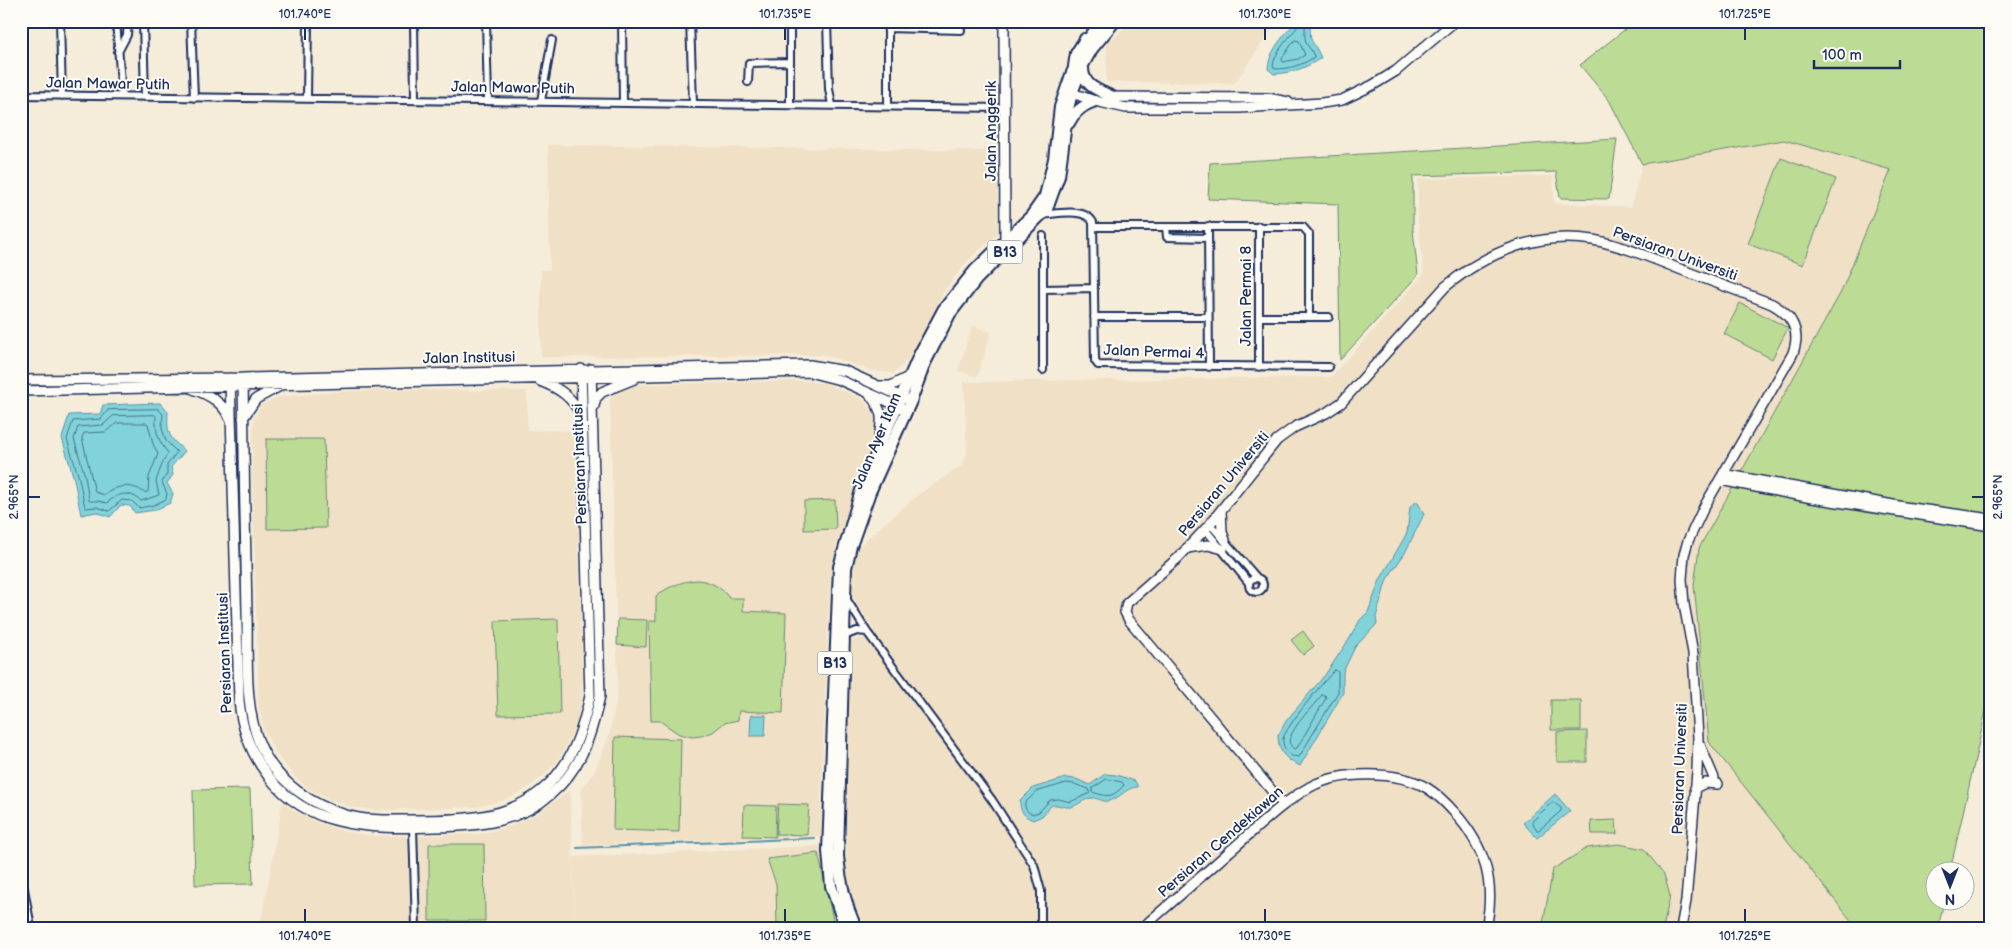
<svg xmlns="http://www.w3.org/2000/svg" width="2012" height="949" font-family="'Balsamiq Sans',sans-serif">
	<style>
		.built { fill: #f0e0c6 }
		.green { fill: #bcdb94; stroke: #6c8579 }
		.water { fill: #82d3d9; stroke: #5991a8 }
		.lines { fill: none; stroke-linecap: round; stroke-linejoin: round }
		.shore { stroke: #44718f; stroke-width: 1 }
		.stream { stroke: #5991a8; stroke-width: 2 }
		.minor-casing { stroke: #1b2f5e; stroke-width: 10 }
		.tertiary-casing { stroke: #1b2f5e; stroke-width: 12 }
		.primary-casing { stroke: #1b2f5e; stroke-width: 14 }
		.motorway-casing { stroke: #1b2f5e; stroke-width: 16 }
		.minor { stroke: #fdfcf7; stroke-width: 6 }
		.tertiary { stroke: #fdfcf7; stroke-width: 9 }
		.primary { stroke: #fdfcf7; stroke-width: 10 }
		.motorway { stroke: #fdfcf7; stroke-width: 12 }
		.ticks { fill: none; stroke: #1b2f5e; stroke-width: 2 }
		.labels { text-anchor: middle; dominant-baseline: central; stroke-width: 4; stroke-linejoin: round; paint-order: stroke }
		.shield { fill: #fdfcf7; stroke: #5f6c8c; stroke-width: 1 }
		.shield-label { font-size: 14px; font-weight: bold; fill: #1b2f5e }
		.street-label { font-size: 15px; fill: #1b2f5e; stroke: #fdfcf7 }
		.neatline { fill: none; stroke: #1b2f5e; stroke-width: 2 }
		.ticks-label { font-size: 12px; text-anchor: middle; fill: #1b2f5e }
	</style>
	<rect width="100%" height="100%" fill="#f5ecda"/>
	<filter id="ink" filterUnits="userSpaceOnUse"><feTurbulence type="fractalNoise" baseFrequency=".02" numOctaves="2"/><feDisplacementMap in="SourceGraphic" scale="10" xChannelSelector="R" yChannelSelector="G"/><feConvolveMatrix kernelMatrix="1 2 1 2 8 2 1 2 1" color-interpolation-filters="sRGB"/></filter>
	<g filter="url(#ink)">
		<path class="built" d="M1133 21H1277L1235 83 1106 82 1107 43Z
			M1784 140 1892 170 1841 292 1709 742 1857 928H867L854 904 848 883 846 862 851 641 865 638 874 628 854 600 852 592 854 550 919 494 961 466 967 454 964 382 1331 377 1424 274 1418 220V179L1553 176 1554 203 1631 207 1642 164Z
			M548 145 997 151 998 234 969 259 944 291 909 359 894 373 874 371 824 355 541 357V270H550Z
			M972 326 991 332 977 377 958 371Z
			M803 381 824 383 844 391 863 400 876 415V434L837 542 830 580 821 788V836L583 845 581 790 595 770 608 739 616 704 618 680 610 399 625 385Z
			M412 390 527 391V430L575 431 582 677 581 700 577 721 568 743 556 763 541 778 523 791 502 801 476 807 376 810 351 807 326 798 308 788 295 777 277 755 264 730 259 707 252 474 253 424 260 406 278 397 350 391Z
			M570 790 575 928H420L416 836 480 834 511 826 537 814Z
			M283 801 292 810 316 822 345 832 374 836H407L411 928H260Z
			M820 846 828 889 838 928H575L573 857Z"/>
		<path class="green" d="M1623 21H1991V688L1950 871 1934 872V902H1944L1938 928H1857L1709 742 1694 585 1699 548 1841 292 1891 170 1784 140 1642 164 1609 100 1580 65 1628 27Z
			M1617 139 1609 199 1560 198 1556 172 1413 176V230L1418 275 1340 360 1338 204 1208 199 1210 163Z
			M1781 158 1836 179 1803 265 1748 244Z
			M1740 303 1788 328 1772 359 1724 334Z
			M266 439H324L326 528 267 529Z
			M835 500 836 529 804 530V501Z
			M697 580C711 581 721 587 729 598H743V611L786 613 783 713 739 711 738 720 724 723 713 732 701 736 692 737 679 734 660 721H651L649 621H656V596C668 587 681 581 697 580Z
			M558 619 560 714 498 715 495 621Z
			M618 619 647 620 646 647 617 645Z
			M1303 631 1314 646 1303 655 1291 640Z
			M1551 700H1581V730H1551Z
			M1587 731V762H1557V732Z
			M615 737 681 739 679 832 613 830Z
			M250 789 253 884 195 885 193 790Z
			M778 804 809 805 807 835 776 834Z
			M744 805 776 806 775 837 743 836Z
			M1616 820 1617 834H1592L1591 821Z
			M429 844H484L485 921H429Z
			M1619 844 1644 849 1664 874 1670 896 1663 928H1542L1553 869 1587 848Z
			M818 853 835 928H777L776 884 767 859Z"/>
		<path class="water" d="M1296 21H1311C1308 44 1314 40 1321 58 1306 68 1292 73 1274 74L1268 69C1269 50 1284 36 1296 21Z
			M160 403 168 412C167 433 168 437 185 451L171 467 173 475 167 483 173 494 170 503 155 510 135 513 130 506 121 505 110 517 96 512 81 515 74 479 62 438 69 415 100 414 103 405Z
			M1417 501 1424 514 1405 553 1387 579 1376 617 1377 624 1355 647 1343 672V693L1300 766 1289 760 1283 754 1279 746 1278 736 1286 721 1325 675 1350 638 1360 620 1368 612 1380 580 1407 533 1410 507Z
			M751 715H766L765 736H750Z
			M1105 774 1116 775 1135 781 1138 787C1126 787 1121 798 1109 801 1103 802 1100 799 1094 798 1086 797 1079 805 1071 807 1064 808 1059 804 1052 805L1042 816 1033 820C1023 816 1020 811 1020 801L1033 788 1066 778 1076 779 1090 785Z
			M1555 794 1570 811 1537 838 1523 823Z"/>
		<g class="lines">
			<path class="shore" d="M1299 21 1298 26C1290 37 1274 52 1273 66L1275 69C1289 69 1303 65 1314 57 1313 52 1311 50 1308 46 1303 39 1305 30 1306 21
				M1295 40 1299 41 1305 55 1298 59 1283 62 1282 59Z
				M158 409 163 414 162 428 166 441 177 452 167 465V474L162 482 167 494 166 499 154 505 139 508 132 501 122 500 109 511 97 507 85 508 79 478 67 439 73 421 101 419 108 410Z
				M155 415 156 417C155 432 159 442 168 453 162 463 160 470 156 481L159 495 141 501C128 490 119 493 107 503L98 501H89L85 476 74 439 78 427 103 425 113 416Z
				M117 423H146L148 424 153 444 158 454 149 477 148 492C142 493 142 490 136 488 125 484 114 487 105 495L95 492 82 438 84 433 105 432Z
				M1335 670 1338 672V692L1299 757 1292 756C1287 752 1282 746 1283 739 1284 729 1326 678 1335 670Z
				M1322 695H1325L1326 698 1297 748 1294 749C1291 746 1288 743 1290 738 1294 725 1313 706 1322 695Z
				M1107 779 1122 782 1124 785C1112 798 1108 797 1092 792V789Z
				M1067 783 1074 784 1089 789 1090 793 1070 802 1059 799 1050 800 1039 812 1033 814C1028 813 1024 809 1025 803L1036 792Z
				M1553 802 1561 808V811L1539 830H1537L1532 822Z"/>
			<path class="stream" d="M577 848 815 838"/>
			<defs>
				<path id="minor" d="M60 21 62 96
					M116 21 122 96
					M143 21 145 97
					M191 21 194 98
					M414 21 415 99
					M486 21 488 100
					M622 21 623 102
					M690 21 693 103
					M790 21V104
					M827 21 829 89 832 105
					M888 21V106
					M727 23 790 22
					M887 28 961 30
					M118 52 127 35 128 21
					M1072 66 1074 53 1084 37
					M748 82 749 63 790 62
					M21 95 1004 108
					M307 99 308 21
					M541 101 552 40
					M1041 215C1056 214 1085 207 1093 222L1095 361 1098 365 1329 367
					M1208 226 1209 367
					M1093 227H1303L1309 234V317
					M1166 227 1167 237 1208 238
					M1043 236V370
					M1043 289 1094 288
					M1094 317H1208
					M1259 317H1329
					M1259 367V226
					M1210 524 1257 578
					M1205 529 1249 583
					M1249 585a7 7 0 1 1 14 0a7 7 0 1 1-14 0Z
					M847 600 867 632 992 800 1034 865 1041 891V928
					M844 636 857 631 867 632
					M413 828 416 928"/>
				<path id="tertiary" d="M1004 21 1005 241
					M1067 89 1072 93 1095 101 1126 108H1239L1322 103 1342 100 1373 85 1396 71 1455 21
					M1107 97 1267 98 1288 102
					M230 378 239 700C244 757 280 807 338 821 369 829 403 828 436 827 476 826 518 823 550 795 582 768 591 736 600 696L591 369
					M243 378C244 456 245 535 247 613 248 655 243 713 263 751 279 783 312 805 346 815 366 821 389 820 409 820 456 820 505 821 542 790 572 765 582 732 590 696L581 369
					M21 380 243 378 810 365 845 371 911 401
					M540 381C559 388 572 397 581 415
					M880 386H891L910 376
					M193 389C209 395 223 402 230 419
					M21 391 809 372 840 380 907 410
					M870 395C885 413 882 421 878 443
					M594 406 596 398 602 392 634 379
					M243 418 256 399 280 386
					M1723 474 1904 507 1991 519
					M1720 480 1812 498 1991 526
					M1221 510 1222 532 1225 540
					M1187 548 1208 545 1223 549
					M1700 745 1714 778
					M1695 788 1705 783 1718 784
					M1283 804 1129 620 1125 612 1127 603 1178 558 1210 524 1277 440 1295 427 1326 413 1341 403 1445 287C1487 252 1538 231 1593 240 1620 245 1647 256 1672 266 1705 279 1739 291 1772 304 1792 315 1802 332 1792 355L1704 507 1688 541 1684 555 1682 579 1684 604 1693 653 1698 738 1697 772 1686 901 1681 928
					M1142 928C1172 902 1201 877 1230 851 1256 829 1280 804 1310 787 1339 771 1397 770 1427 788 1437 794 1447 804 1455 813 1485 847 1496 882 1486 928"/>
				<path id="primary" d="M1083 68C1083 87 1099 90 1113 97
					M1069 123C1075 111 1083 105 1095 101
					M845 928 831 886 828 851 839 567 862 487 920 353 943 310 976 269 1031 216 1045 196 1054 159 1060 107 1071 75 1085 43 1102 21
					M856 928C845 904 840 882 838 856L845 597 846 568 851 546 870 492 911 401 925 363 950 314 977 279 1047 209 1059 176 1068 109 1072 93 1083 65 1092 49 1115 21"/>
				<path id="motorway" d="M21 889 28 928"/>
			</defs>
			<use href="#minor" class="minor-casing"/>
			<use href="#tertiary" class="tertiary-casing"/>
			<use href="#primary" class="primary-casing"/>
			<use href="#motorway" class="motorway-casing"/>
			<use href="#minor" class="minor"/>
			<use href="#tertiary" class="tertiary"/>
			<use href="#primary" class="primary"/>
			<use href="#motorway" class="motorway"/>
		</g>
	</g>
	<path class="ticks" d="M305 28V40M785 28V40M1265 28V40M1745 28V40M28 497H40M1972 497H1984M305 909V922M785 909V922M1265 909V922M1745 909V922"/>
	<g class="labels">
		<g class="shield">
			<rect x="987.5" y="240.5" width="35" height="23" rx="4"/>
			<rect x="817.5" y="651.5" width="35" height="23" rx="4"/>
		</g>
		<g class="shield-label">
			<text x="1005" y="252">B13</text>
			<text x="835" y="663">B13</text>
		</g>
		<g class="street-label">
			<text transform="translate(108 84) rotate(1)">Jalan Mawar Putih</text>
			<text transform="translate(513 88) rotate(1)">Jalan Mawar Putih</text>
			<text transform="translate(991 131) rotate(-90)">Jalan Anggerik</text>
			<text transform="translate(1675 254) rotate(20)">Persiaran Universiti</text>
			<text transform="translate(1246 296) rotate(-90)">Jalan Permai 8</text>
			<text transform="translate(1154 352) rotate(2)">Jalan Permai 4</text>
			<text transform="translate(469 358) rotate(-1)">Jalan Institusi</text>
			<text transform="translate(877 441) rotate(-67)">Jalan Ayer Itam</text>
			<text transform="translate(580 464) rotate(-92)">Persiaran Institusi</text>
			<text transform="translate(1224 484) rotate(-50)">Persiaran Universiti</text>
			<text transform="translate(225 653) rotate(-92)">Persiaran Institusi</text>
			<text transform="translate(1680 769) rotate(-88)">Persiaran Universiti</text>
			<text transform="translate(1221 842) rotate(-41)">Persiaran Cendekiawan</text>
		</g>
	</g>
	<rect width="2012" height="949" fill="none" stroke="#fdfcf7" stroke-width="55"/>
	<g transform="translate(1950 886) rotate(180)"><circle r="24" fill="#fdfcf7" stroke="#a3aaba"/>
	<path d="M0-4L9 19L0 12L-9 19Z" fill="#1b2f5e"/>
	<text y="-8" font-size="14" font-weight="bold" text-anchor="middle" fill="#1b2f5e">N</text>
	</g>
	<path d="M1814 60v8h86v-8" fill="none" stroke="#1b2f5e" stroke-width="2.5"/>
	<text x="1822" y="60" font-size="15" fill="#1b2f5e" stroke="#fdfcf7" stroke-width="4" paint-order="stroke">100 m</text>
	<rect x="28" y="28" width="1956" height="894" class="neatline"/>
	<g class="ticks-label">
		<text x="305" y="18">101.740°E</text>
		<text x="785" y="18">101.735°E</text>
		<text x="1265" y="18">101.730°E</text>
		<text x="1745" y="18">101.725°E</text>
		<text transform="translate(1998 497) rotate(-90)" y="4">2.965°N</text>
		<text transform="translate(14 497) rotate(-90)" y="4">2.965°N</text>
		<text x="305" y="940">101.740°E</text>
		<text x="785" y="940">101.735°E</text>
		<text x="1265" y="940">101.730°E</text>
		<text x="1745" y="940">101.725°E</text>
	</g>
</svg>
